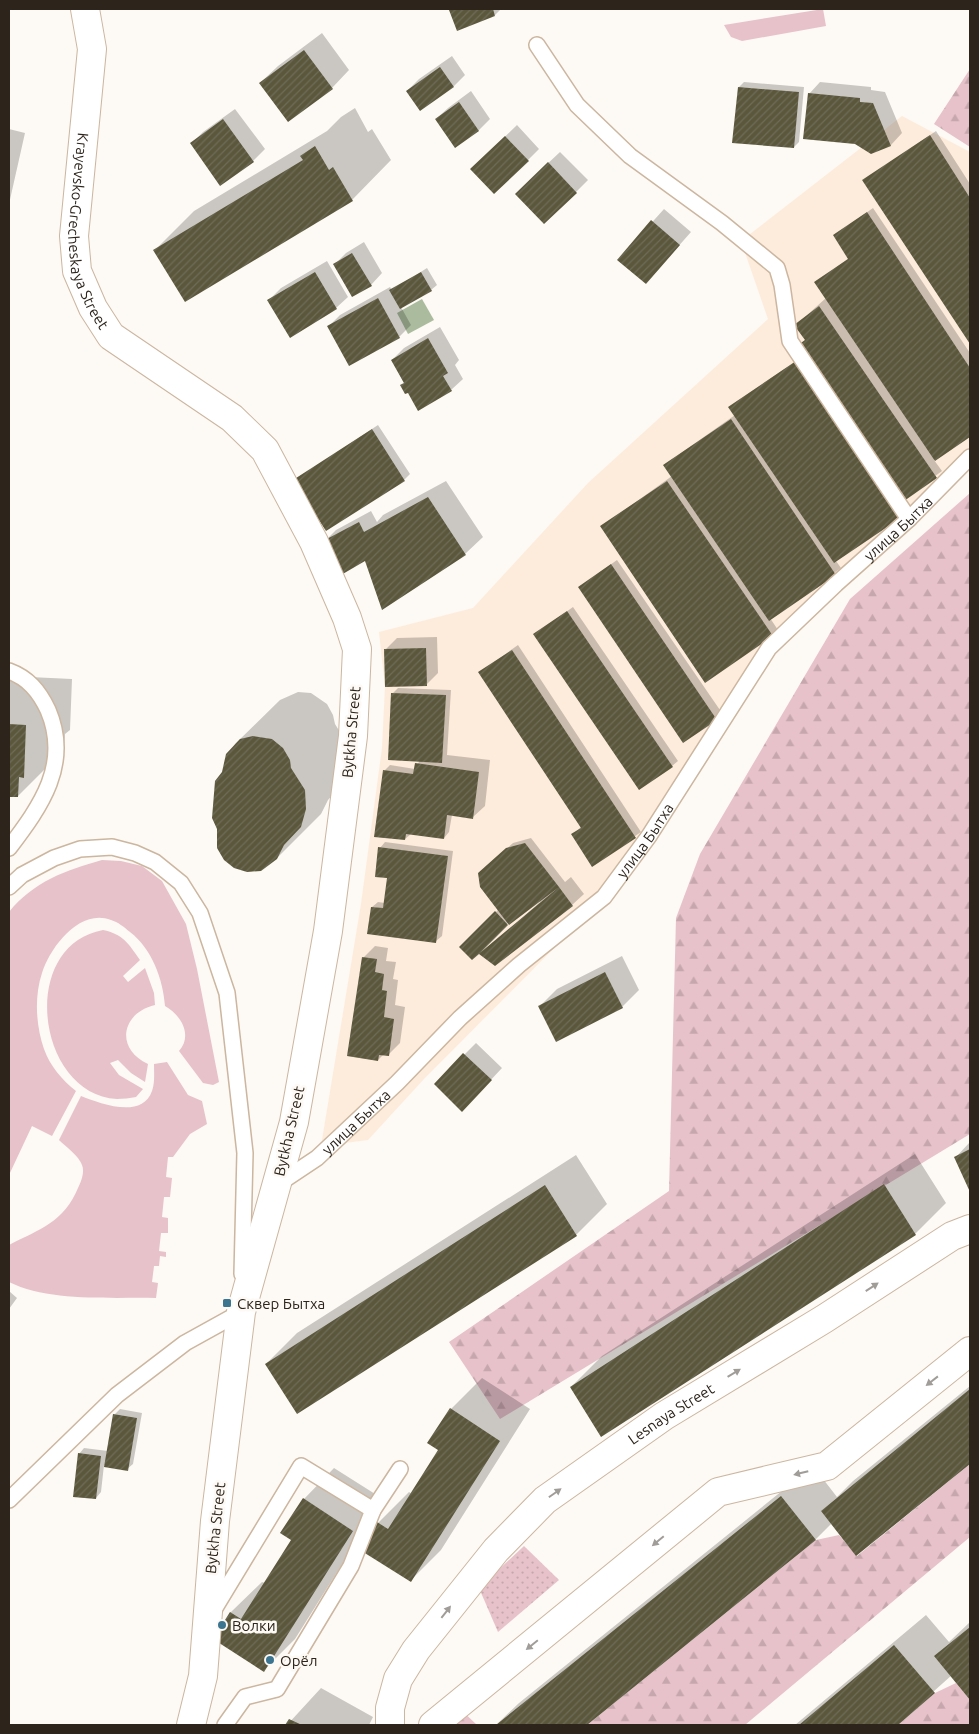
<svg xmlns="http://www.w3.org/2000/svg" width="979" height="1734" font-family="Ubuntu,sans-serif">
	<style>
		.built { fill: #fdecdb }
		.grass { fill: #e7c2cb }
		.forest { fill: url(#forest-firs) }
		.park { fill: url(#park-dots) }
		.water { fill: #aabc9d }
		.shadow { fill: #0003 }
		.building { fill: url(#building-hatch) }
		.lines { fill: none; stroke-linecap: round; stroke-linejoin: round }
		.service-casing { stroke: #ccb69f; stroke-width: 18 }
		.minor-casing { stroke: #ccb69f; stroke-width: 30 }
		.service { stroke: #fff; stroke-width: 15 }
		.minor { stroke: #fff; stroke-width: 28 }
		.oneway { fill: #a09d99 }
		.poi-dot { fill: #3c758f; stroke: #fdf9f4; stroke-width: 2 }
		.labels { text-anchor: middle; dominant-baseline: central; stroke-width: 5; stroke-linejoin: round; paint-order: stroke }
		.street-label { font-size: 15px; fill: #2d251c; stroke: #fdf9f4 }
		.poi-label { font-size: 15px; fill: #2d251c; stroke: #fdf9f4; text-anchor: start }
	</style>
	<defs>
		<pattern id="forest-firs" width="22" height="20" patternUnits="userSpaceOnUse" patternTransform="scale(1.25)"><rect width="22" height="20" fill="#e7c2cb"/><path d="M5 1l3.5 6h-7zM16 11l3.5 6h-7z" fill="#c6a7ae"/></pattern>
		<pattern id="park-dots" width="8" height="8" patternUnits="userSpaceOnUse" patternTransform="scale(1.25)"><rect width="8" height="8" fill="#e7c2cb"/><path d="M2 2h.1M6 6h.1" fill="none" stroke="#c6a7ae" stroke-width="1.8" stroke-linecap="round"/></pattern>
		<pattern id="building-hatch" width="6" height="6" patternUnits="userSpaceOnUse" patternTransform="scale(1.25)"><rect width="6" height="6" fill="#5b573d"/><path d="M-1 1l2-2M0 6l6-6M5 7l2-2" fill="none" stroke="#6f6c56"/></pattern>
	</defs>
	<rect width="100%" height="100%" fill="#fdf9f4"/>
	<path class="built" d="M902 116 970 152V457L778 650 578 924 424 1079 368 1140 321 1146 361 904 382 748 385 687 379 632 473 608 588 483 768 319 741 241Z"/>
	<path class="grass" d="M823 9 826 26 742 41 731 37 724 25Z
		M102 860 121 861 142 866 162 881 186 924 197 969 219 1082 213 1085 203 1083 179 1051C193 1035 181 1015 165 1006 163 979 152 949 130 932 124 927 118 922 111 920 79 908 50 948 42 973 34 997 36 1026 44 1049 50 1066 62 1080 76 1091L52 1136 32 1126 9 1175V912C33 882 66 870 102 860Z
		M103 930C123 934 129 944 140 960L123 976 128 982 145 968 154 993 155 1005C121 1013 115 1049 148 1064L145 1082 131 1073 118 1060 110 1063 119 1075 143 1089 136 1097C130 1098 123 1099 117 1099 37 1095 17 946 103 930Z
		M167 1062 188 1095 202 1101 207 1124 190 1134 173 1157H168L166 1177 172 1178 170 1197H164L162 1217 168 1218V1233H161L159 1251 166 1252V1257L160 1256 159 1266H154L152 1282 158 1283 156 1298C111 1297 49 1302 9 1282V1245C40 1229 64 1222 78 1188 81 1182 85 1172 82 1165 79 1156 66 1147 59 1140L81 1096C99 1103 142 1120 152 1091 155 1083 154 1073 154 1064Z"/>
	<path class="forest" d="M970 69V147L934 124Z
		M970 493V1134L500 1419 449 1342 669 1191 676 918 700 854 850 599Z
		M970 1464V1537L745 1725H587L816 1540 839 1535 857 1556Z
		M956 1683 970 1700V1725H898L935 1693Z
		M456 1705 477 1725H434Z"/>
	<path class="park" d="M524 1546 559 1580 498 1632 479 1588Z"/>
	<path class="water" d="M422 299 434 320 408 334 397 313Z"/>
	<path class="shadow" d="M452 9H501L495 15 450 10Z
		M322 33 349 70 332 88 288 120 260 83 278 66Z
		M452 56 465 75 454 86 420 110 407 91 419 79Z
		M744 82 804 87 799 142 794 147 739 87Z
		M820 82 871 87V90L885 92 902 133 891 145 871 153 809 94Z
		M471 91 490 119 479 130 455 146 436 119 448 108Z
		M355 108 368 132 372 129 391 160 352 200 155 250 194 211 327 131 341 117Z
		M235 109 265 149 253 161 192 143 203 132Z
		M517 125 539 149 528 160 484 157Z
		M9 129 25 133 9 204Z
		M936 131 970 184V340L864 180Z
		M560 152 588 180 576 192 528 182Z
		M873 208 970 353V435L934 460 942 471 904 499 800 345 806 339 796 325 826 298 816 282 849 258 835 235Z
		M664 209 691 232 646 283 619 259Z
		M364 242 382 273 371 285 335 264 346 253Z
		M327 261 348 297 336 308 269 300 281 288Z
		M427 268 437 285 431 290 401 307 411 325 399 337 350 364 329 326 340 315 390 287 392 290Z
		M440 327 459 360 455 365 463 379 451 390 408 391 392 360 404 348Z
		M802 357 836 561 841 568 770 618 778 630 772 636 601 527 672 476 664 465 735 415 730 407 736 402Z
		M378 425 410 474 404 480H295Z
		M446 481 483 537 465 554 382 608 366 560 325 541 336 530 371 511 377 522 383 515Z
		M617 560 722 713 716 719 579 587Z
		M573 607 678 761 672 766 535 634Z
		M437 637 438 673 426 685 385 650 397 638Z
		M518 645 641 832 593 865 573 834 581 827 480 672Z
		M9 676 72 679 70 730 65 734 64 750 18 796H9Z
		M398 688 451 690 447 755 490 760 485 806 473 817 452 815 449 832 444 838 411 834 405 839 384 771 390 765 415 769 420 760 393 693Z
		M298 692 311 693 327 704 333 715 335 724 348 745 345 781 328 800 321 814 276 859 223 772 235 744 280 700Z
		M531 838 565 882 571 877 584 894 572 905 481 954 540 902 539 900 509 922 472 959 461 947 499 909 485 868 513 843Z
		M385 842 453 851 442 936 436 941 372 907 378 902 385 903 389 877 380 848Z
		M375 946 388 948 386 961 396 962 393 979 398 980 395 1005 405 1007 400 1043 388 1055 384 1054 378 1060 363 958Z
		M622 956 639 990 622 1007 540 1006 557 989Z
		M476 1043 502 1068 474 1098 435 1084Z
		M970 1142V1189L956 1157Z
		M915 1154 946 1203 915 1234 602 1435 571 1387 602 1356Z
		M576 1155 607 1204 576 1235 266 1364 297 1333Z
		M9 1291 17 1298 9 1309Z
		M482 1378 530 1409 441 1550 410 1581 361 1549 378 1523 409 1492 412 1494 440 1450 451 1409Z
		M970 1386V1462L857 1554 832 1523 816 1539 585 1725H496L519 1703 813 1466 837 1497 853 1481Z
		M120 1409 142 1413 133 1464 127 1469 104 1465 101 1492 96 1498 79 1454 84 1448 108 1451 114 1415Z
		M334 1468 383 1499 295 1639 264 1670 215 1639 231 1612 262 1582 265 1583 293 1540 304 1499Z
		M926 1615 949 1642 970 1622V1698L952 1675 896 1725H795Z
		M321 1688 373 1717 369 1725H287Z"/>
	<path class="building" d="M452 9H493L495 16 457 31 449 10Z
		M304 50 333 89 288 122 259 83Z
		M440 67 454 87 420 111 406 91Z
		M738 87 799 92 794 148 732 143Z
		M808 93 860 98V102L873 103 891 146 871 154 855 144 803 139Z
		M459 102 479 131 455 148 435 119Z
		M223 119 254 162 220 186 190 143Z
		M930 135 970 198V344L862 180Z
		M505 136 529 161 494 194 470 169Z
		M315 146 329 170 333 167 353 201 185 302 153 250 303 160 300 156Z
		M548 162 577 193 544 224 515 194Z
		M867 212 970 368V437L935 461 814 282 848 259 833 235Z
		M651 220 680 245 646 284 617 260Z
		M352 253 372 286 352 297 333 264Z
		M315 272 337 309 290 338 267 300Z
		M421 272 432 291 400 309 389 290Z
		M378 298 400 338 349 366 327 326Z
		M819 306 937 478 904 501 798 345 805 340 794 325Z
		M428 338 448 373 443 376 452 391 418 411 408 393 405 394 400 385 404 383 391 360Z
		M796 361 902 517 834 563 728 407Z
		M731 419 836 575 769 621 663 465Z
		M372 429 405 481 326 531 293 480Z
		M667 481 773 636 705 683 600 526Z
		M428 497 466 555 382 610 365 561 341 575 323 541 359 522 364 532Z
		M611 564 717 720 683 743 578 587Z
		M567 611 673 767 639 790 533 634Z
		M426 648 427 686 385 687 384 649Z
		M512 650 636 838 592 867 571 834 581 828 478 672Z
		M391 693 446 695 442 763 388 760Z
		M9 724 26 725 24 778 19 777 18 797H9Z
		M253 736 272 739 283 748 290 760 291 768 305 790 306 809 301 827 284 845 277 859 261 871 247 872 234 868 224 860 217 848V829L212 818 215 781 222 772 226 754 240 739Z
		M415 763 479 772 473 819 447 815 444 839 406 834 405 840 374 837 383 770 413 774Z
		M525 843 559 887 509 925 480 887 478 873 506 848Z
		M378 847 448 856 436 943 367 934 371 907 383 908 387 878 375 877Z
		M559 887 573 906 495 966 479 954 472 960 459 947 495 911 508 925 481 952Z
		M362 957 377 959 375 972 384 974 382 990 387 991 384 1017 394 1019 389 1056 379 1055 378 1061 347 1056Z
		M605 972 623 1008 556 1042 538 1006Z
		M463 1053 492 1080 462 1112 434 1084Z
		M970 1149V1192L954 1157Z
		M884 1184 916 1235 601 1437 570 1387Z
		M545 1185 577 1236 297 1414 265 1364Z
		M970 1389V1464L856 1556 821 1511Z
		M450 1408 500 1441 411 1582 360 1550 377 1522 388 1529 438 1450 427 1443Z
		M113 1414 137 1418 128 1471 104 1467Z
		M78 1453 101 1456 96 1499 73 1497Z
		M781 1496 816 1540 587 1725H496Z
		M303 1498 353 1531 264 1672 213 1639 230 1612 241 1619 291 1540 280 1533Z
		M970 1627V1700L934 1656Z
		M894 1645 935 1693 898 1725H799Z
		M289 1719 302 1725H285Z"/>
	<g class="lines">
		<defs>
			<g id="service">
				<path d="M537 45 577 105 630 156 722 223 777 268 782 285 790 341 909 519"/>
				<path d="M9 671C28 678 39 691 48 710 71 764 41 806 9 848"/>
				<path d="M9 887 22 875 54 858 80 849 112 847 135 853 155 862 181 883 200 913 227 993 245 1153 242 1274"/>
				<path id="s1" d="M278 1184 317 1158 397 1083 460 1018 519 965 604 897 649 836 769 648 836 584 909 519 970 457"/>
				<path d="M9 1500 117 1395 185 1343 241 1312V1309"/>
				<path d="M213 1611 301 1466 373 1510"/>
				<path d="M225 1725 245 1697 277 1689 351 1566 373 1510 400 1469"/>
			</g>
			<g id="minor">
				<path id="s2" d="M85 9 92 49 74 236 77 271 93 308 111 336 232 418 265 450 314 542 347 618 357 649 353 736 328 931 294 1122 241 1312 215 1521 203 1676 191 1725"/>
				<path id="s3" d="M390 1725V1708L398 1679 416 1650 496 1550 545 1500 664 1416 824 1319 952 1236 970 1229"/>
				<path d="M433 1725 718 1492 827 1466 970 1351"/>
			</g>
		</defs>
		<use href="#service" class="service-casing"/>
		<use href="#minor" class="minor-casing"/>
		<use href="#service" class="service"/>
		<use href="#minor" class="minor"/>
	</g>
	<defs><path id="oneway-solid" d="M-6-.8H1V-3.2L6.5 0L1 3.2V.8H-6Z" transform="scale(1.25)"/></defs>
	<g class="oneway">
		<use href="#oneway-solid" transform="translate(872 1287) rotate(-33)"/>
		<use href="#oneway-solid" transform="translate(734 1373) rotate(-31)"/>
		<use href="#oneway-solid" transform="translate(932 1381) rotate(142)"/>
		<use href="#oneway-solid" transform="translate(801 1473) rotate(166)"/>
		<use href="#oneway-solid" transform="translate(555 1493) rotate(-35)"/>
		<use href="#oneway-solid" transform="translate(658 1541) rotate(140)"/>
		<use href="#oneway-solid" transform="translate(446 1612) rotate(-52)"/>
		<use href="#oneway-solid" transform="translate(532 1645) rotate(141)"/>
	</g>
	<g class="poi-dot">
		<rect x="222" y="1298" width="10" height="10" rx="2.5"/>
		<circle cx="222" cy="1625" r="5"/>
		<circle cx="270" cy="1660" r="5"/>
	</g>
	<g class="labels">
		<g class="street-label">
			<text stroke="none"><textPath href="#s2" startOffset="226">Krayevsko-Grecheskaya Street</textPath></text>
			<text stroke="none"><textPath href="#s1" startOffset="910">улица Бытха</textPath></text>
			<text transform="translate(351 732) rotate(-85)">Bytkha Street</text>
			<text stroke="none"><textPath href="#s1" startOffset="505">улица Бытха</textPath></text>
			<text stroke="none"><textPath href="#s1" startOffset="100">улица Бытха</textPath></text>
			<text transform="translate(289 1131) rotate(-77)">Bytkha Street</text>
			<text stroke="none"><textPath href="#s3" startOffset="432">Lesnaya Street</textPath></text>
			<text transform="translate(215 1528) rotate(-84)">Bytkha Street</text>
		</g>
		<g class="poi-label">
			<text x="237" y="1303">Сквер Бытха</text>
			<text x="232" y="1625">Волки</text>
			<text x="280" y="1660">Орёл</text>
		</g>
	</g>
	<rect width="979" height="1734" fill="none" stroke="#2d251c" stroke-width="20"/>
</svg>
